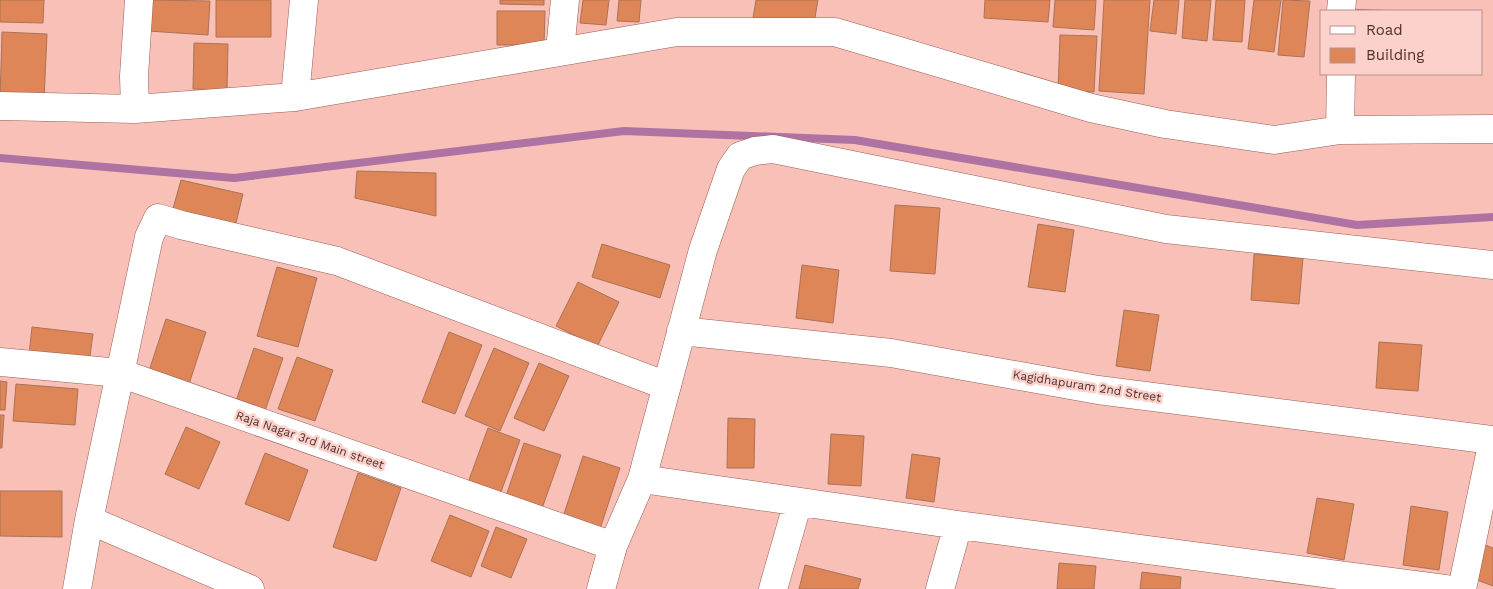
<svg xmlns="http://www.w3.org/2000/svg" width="1493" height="589" font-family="'Work Sans',sans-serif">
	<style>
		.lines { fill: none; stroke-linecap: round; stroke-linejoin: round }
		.stream { stroke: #ae73a3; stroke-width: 8 }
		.building { fill: #df8658; stroke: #ab7255 }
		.street-casing { stroke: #9a5c54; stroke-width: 29 }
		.street { stroke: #fff; stroke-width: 28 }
		.labels { text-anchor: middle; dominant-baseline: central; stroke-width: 5; stroke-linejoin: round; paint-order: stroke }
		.street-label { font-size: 12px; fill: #4f322f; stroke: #fcd1cb }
	</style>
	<rect width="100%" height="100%" fill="#f9c0b8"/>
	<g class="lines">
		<path class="stream" d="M0 158 234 178 624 131 855 140 1357 225 1493 217"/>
	</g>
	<path class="building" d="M0 0H44L43 23 0 22Z
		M150 0 210 1 208 35 148 31Z
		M216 0H271V37H216Z
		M500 0H544V5L500 4Z
		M583 0H609L606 25 580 23Z
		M619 0H641L639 22 617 21Z
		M756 0H818L813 29 753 18Z
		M985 0H1050L1048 22 984 18Z
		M1055 0H1096L1094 30 1053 27Z
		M1104 0H1150L1144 94 1099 91Z
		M1154 0H1179L1176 34 1150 31Z
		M1185 0H1211L1207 41 1182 38Z
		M1216 0H1245L1242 42 1213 40Z
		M1254 0H1281L1274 52 1248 49Z
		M1283 0 1310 1 1304 57 1278 55Z
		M1347 9 1399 11H1346Z
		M497 11H545L544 45H497Z
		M2 32 47 34 44 101 0 99Z
		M1060 35 1097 36 1094 92 1058 91Z
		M194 43 228 44 227 90 193 89Z
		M357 171 436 173V216L355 198Z
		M181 180 243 194 235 227 172 212Z
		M895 205 940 208 935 274 890 271Z
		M1038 224 1074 230 1065 292 1028 287Z
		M602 244 670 265 660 298 592 277Z
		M1254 254 1303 258 1299 304 1251 300Z
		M802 265 839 270 833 323 796 318Z
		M277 267 317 278 298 347 257 336Z
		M578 282 619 302 597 347 556 326Z
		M1124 310 1159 315 1150 371 1116 366Z
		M166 319 206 332 189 384 149 371Z
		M32 327 93 334 89 363 29 355Z
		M449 332 482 345 455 414 422 402Z
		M1379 342 1422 345 1418 391 1376 388Z
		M254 348 283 358 265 411 236 401Z
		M494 348 529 363 500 431 465 416Z
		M297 357 333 370 315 421 278 409Z
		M539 363 569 376 544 431 514 418Z
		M0 381 7 382 5 410H0Z
		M16 384 78 389 75 425 13 421Z
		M0 415H4L2 448H0Z
		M728 418 755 419 754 468H727Z
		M186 427 220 442 199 489 165 474Z
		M488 428 520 440 498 500 466 488Z
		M831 434 864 436 861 486 828 484Z
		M524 443 561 455 540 514 504 502Z
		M265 453 308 470 289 521 245 504Z
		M912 454 940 458 934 502 906 498Z
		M583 456 620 468 600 529 563 517Z
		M358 473 401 488 376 561 333 547Z
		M0 491H62V537L0 536Z
		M1317 498 1354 504 1344 560 1307 553Z
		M1411 506 1448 512 1439 570 1403 565Z
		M450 515 489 531 471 577 431 561Z
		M496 527 527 539 511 578 481 566Z
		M1480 543 1493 548V586L1469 577Z
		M1059 563 1096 566 1094 589H1057Z
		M805 565 861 579 858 589H799Z
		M1142 572 1181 577 1180 589H1140Z"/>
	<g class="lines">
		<defs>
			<path id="street" d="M1341 11 1342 0
				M560 51 565 0
				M295 97 304 0
				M0 106 135 109 295 97 677 32H835L1091 108 1165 124 1274 140 1340 130 1493 129
				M135 109 134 76 139 0
				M1340 130 1341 74
				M681 331 891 353 1098 390 1493 440 1462 589
				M0 362 120 373 613 546
				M642 479 958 525 1445 589
				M89 520 250 589
				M77 589 89 520 149 237 158 218 181 225 337 261 667 386
				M601 589 613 546 642 479 703 250 731 169 740 156 755 151 773 149 1166 229 1493 265
				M773 589 798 502
				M940 589 958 525"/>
		</defs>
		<use href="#street" class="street-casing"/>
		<use href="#street" class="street"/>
	</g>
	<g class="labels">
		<g class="street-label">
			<text transform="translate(1087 386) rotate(9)">Kagidhapuram 2nd Street</text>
			<text transform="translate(310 440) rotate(19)">Raja Nagar 3rd Main street</text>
		</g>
	</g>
	<rect x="1320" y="10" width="162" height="65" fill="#fcd1cb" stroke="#b7918d"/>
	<rect x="1330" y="26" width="25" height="8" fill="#ffffff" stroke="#b7918d"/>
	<text x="1366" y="35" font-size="15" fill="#4f322f">Road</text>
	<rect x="1330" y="48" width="25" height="15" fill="#df8658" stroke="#b7918d"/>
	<text x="1366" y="60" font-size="15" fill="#4f322f">Building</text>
</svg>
